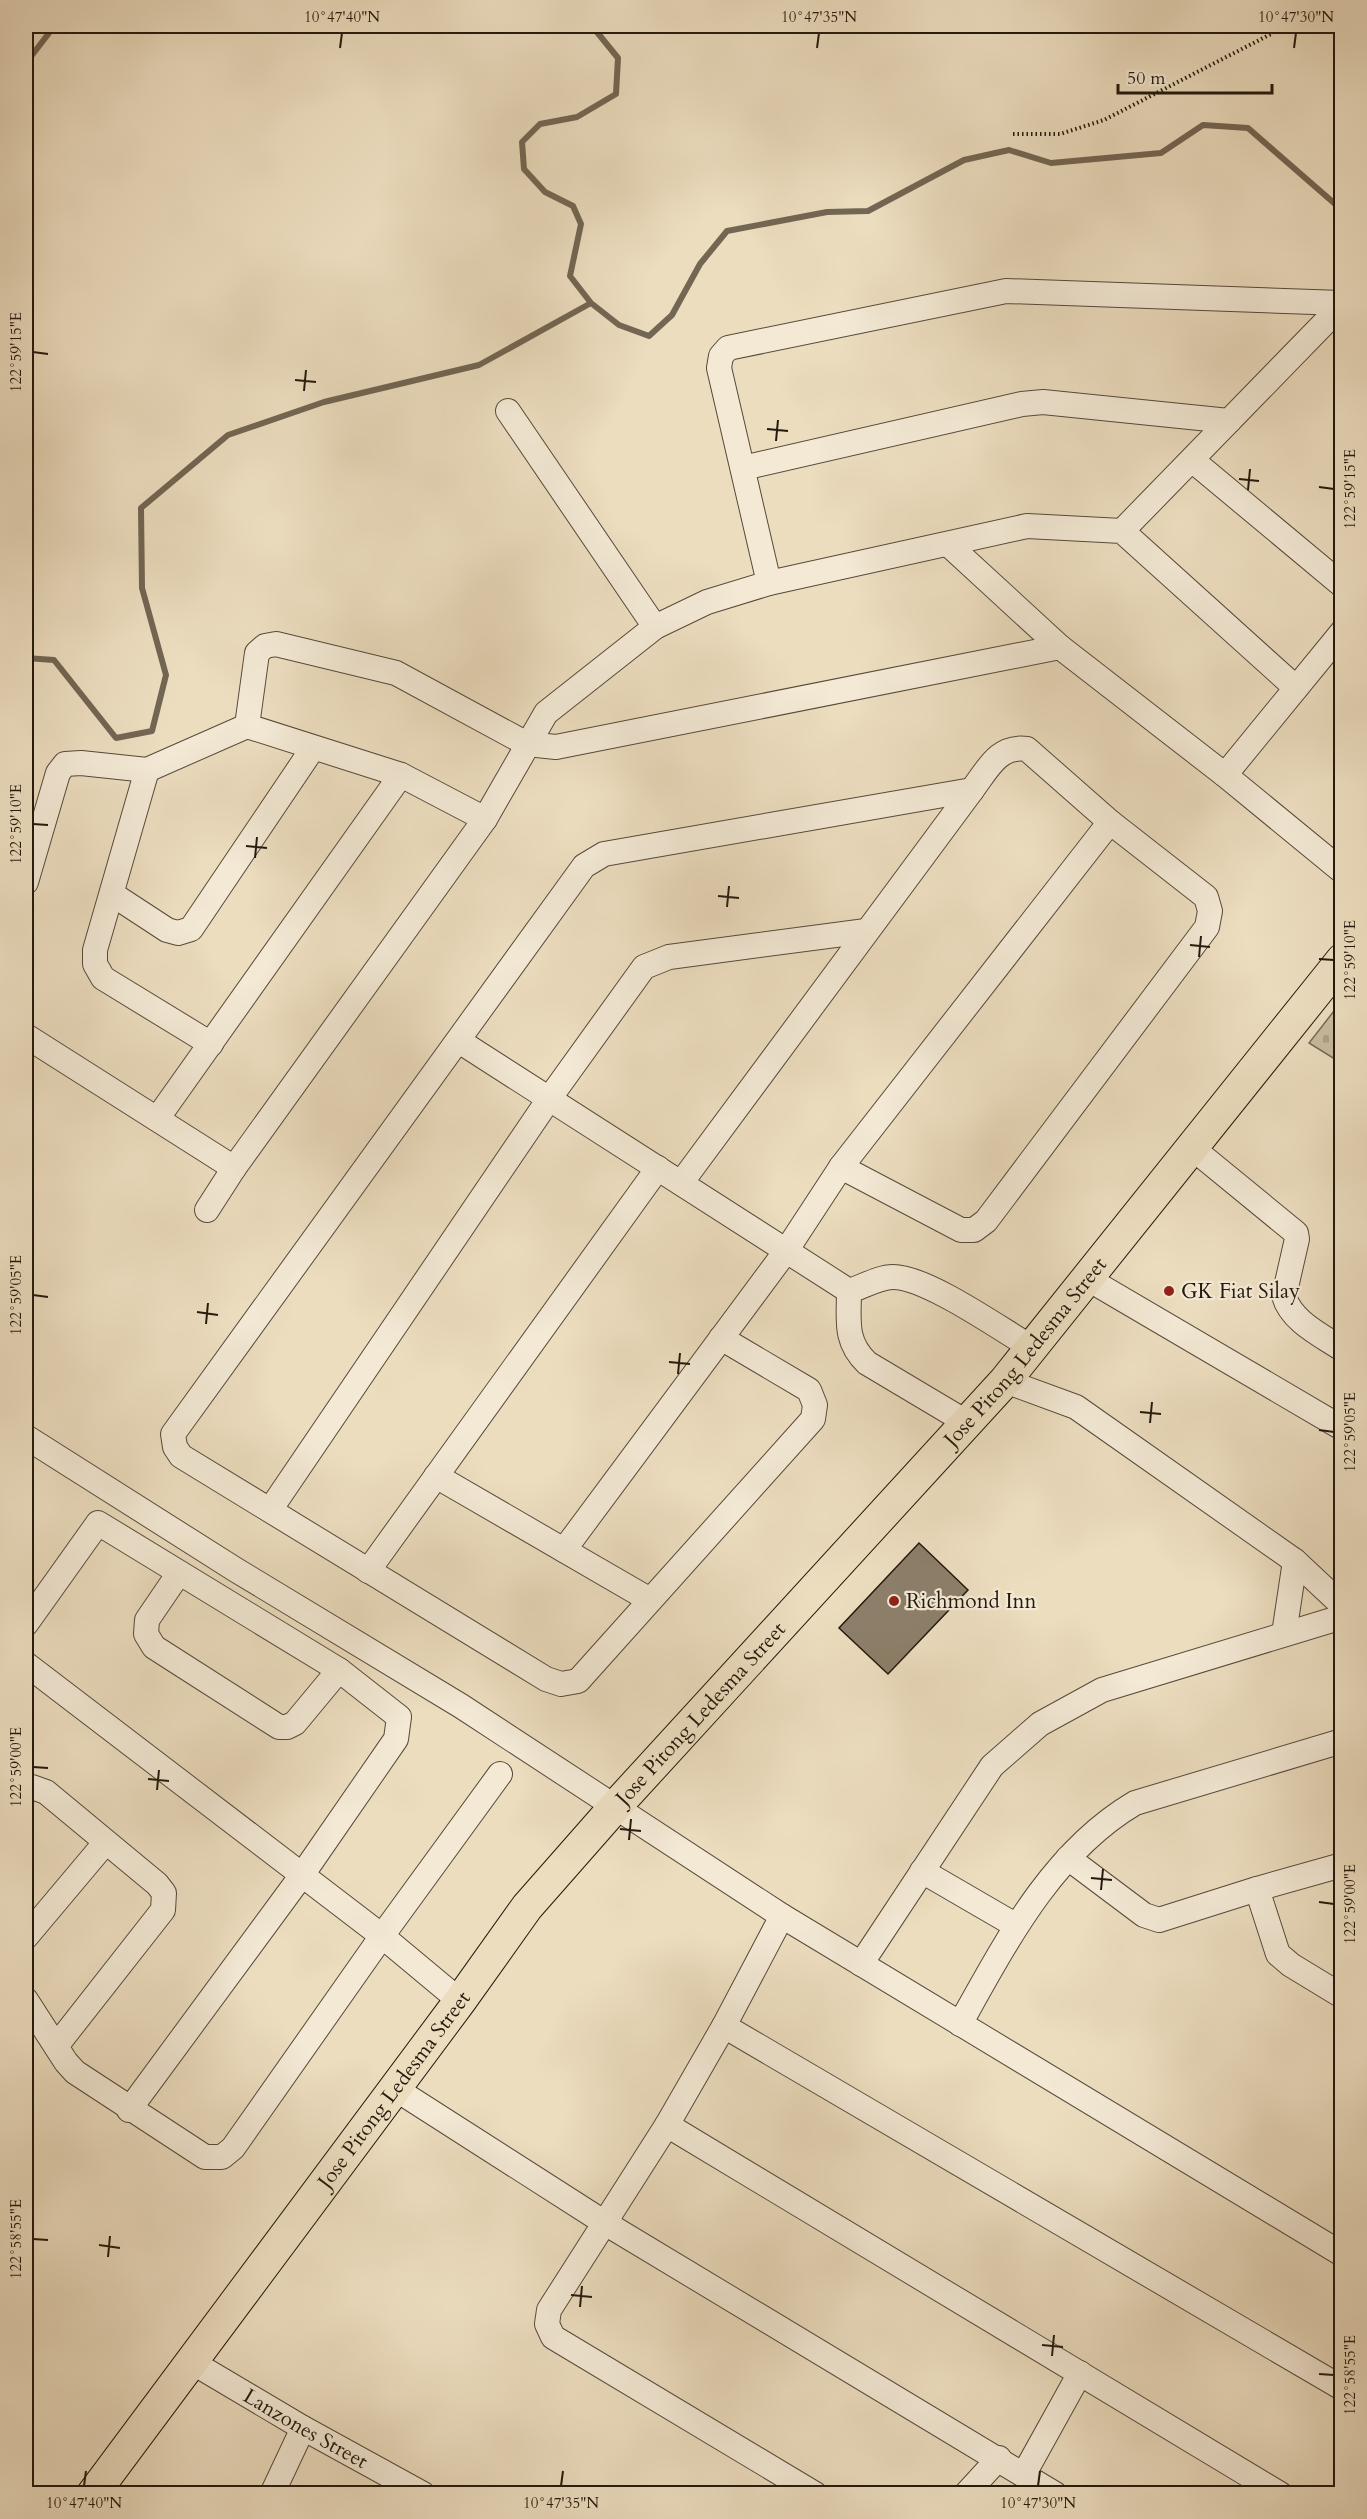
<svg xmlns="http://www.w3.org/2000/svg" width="1367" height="2519" font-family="Cardo,serif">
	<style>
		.cemetery { fill: url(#cemetery-stones); stroke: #766a57; stroke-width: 1.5 }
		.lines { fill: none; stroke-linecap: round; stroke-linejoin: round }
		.stream { stroke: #736653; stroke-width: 6 }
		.building { fill: #8c7f6a; stroke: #23190d; stroke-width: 1.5 }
		.minor-casing { stroke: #554a3a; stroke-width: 26 }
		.major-casing { stroke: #23190d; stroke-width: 34 }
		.path { stroke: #23190d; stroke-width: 4; stroke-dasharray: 1.5 3; stroke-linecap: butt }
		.minor { stroke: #f3e9d5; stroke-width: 24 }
		.major { stroke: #ecddbf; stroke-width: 32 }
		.ticks { fill: none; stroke: #23190d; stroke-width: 2 }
		.poi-dot { fill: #8f2418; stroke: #f3e9d5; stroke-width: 2 }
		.labels { text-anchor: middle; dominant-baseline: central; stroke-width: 4.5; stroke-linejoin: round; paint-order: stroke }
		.poi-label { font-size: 21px; fill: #23190d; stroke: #f3e9d5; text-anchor: start }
		.street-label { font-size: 21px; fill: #23190d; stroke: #f3e9d5 }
		.neatline { fill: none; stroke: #23190d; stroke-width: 2 }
		.ticks-label { font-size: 15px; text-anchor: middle; fill: #23190d }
	</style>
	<defs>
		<pattern id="cemetery-stones" width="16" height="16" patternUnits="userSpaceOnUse" patternTransform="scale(1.5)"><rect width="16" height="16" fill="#cabca1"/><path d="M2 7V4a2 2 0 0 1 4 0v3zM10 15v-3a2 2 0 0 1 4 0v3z" fill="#ada189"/></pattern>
	</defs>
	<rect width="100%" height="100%" fill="#ecddbf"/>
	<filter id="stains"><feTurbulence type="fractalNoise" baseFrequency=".00333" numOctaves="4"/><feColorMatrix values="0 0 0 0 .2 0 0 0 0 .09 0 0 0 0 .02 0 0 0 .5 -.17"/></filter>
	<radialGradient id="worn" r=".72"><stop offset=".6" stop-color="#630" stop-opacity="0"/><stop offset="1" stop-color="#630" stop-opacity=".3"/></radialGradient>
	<path class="cemetery" d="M1341 1002V1063L1309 1043Z"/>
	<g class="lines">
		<path class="stream" d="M26 63 49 33
			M591 303 570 276 581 224 573 206 545 192 524 169 522 142 540 124 577 117 616 94 618 58 592 26
			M26 658 54 660 116 738 152 731 166 675 142 588 141 508 228 435 324 402 479 365 591 303 619 325 649 336 672 315 700 264 727 231 827 212 868 211 964 160 1009 150 1051 163 1161 153 1203 125 1248 128 1342 210"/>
	</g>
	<path class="building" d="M919 1543 968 1590 888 1674 839 1628Z"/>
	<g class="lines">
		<defs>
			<g id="minor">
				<path d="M508 411 655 627"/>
				<path d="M1192 460 1342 585"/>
				<path d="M743 468 1022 404 1043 402 1229 421"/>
				<path d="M1122 531 1342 305"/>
				<path d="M949 545 1060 647 1225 775 1342 871"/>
				<path d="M769 583 719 368 721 356 728 348 1006 291 1342 303"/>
				<path d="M247 726 257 653 265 646 276 644 396 673 527 744 556 747 1060 647"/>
				<path d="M147 770 95 950V964L103 978 211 1044"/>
				<path d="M1225 775 1342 632"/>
				<path d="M26 882 58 773 65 764 81 763 147 770 247 726 401 775 485 819"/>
				<path d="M112 894 167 930 178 933 191 929 313 748"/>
				<path d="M26 1036 234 1168"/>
				<path d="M459 1041 849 1291"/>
				<path d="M157 1119 401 775"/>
				<path d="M1191 1147 1296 1233 1297 1239 1284 1296C1291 1321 1321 1335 1342 1349"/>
				<path d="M681 1183 972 790C988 769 998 745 1027 749L1110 822 1206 897 1210 911 1207 927 986 1221 974 1230H961L841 1167"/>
				<path d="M207 1210 234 1168 485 819 546 713 655 627 707 602 769 583 1027 526 1122 531 1296 688"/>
				<path d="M1088 1279 1342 1428"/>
				<path d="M721 1338 809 1390 815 1405 813 1419 578 1681 561 1684 546 1679 181 1456 175 1447 173 1434 584 866 604 854 972 790"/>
				<path d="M1005 1381 1076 1407 1295 1561 1342 1605"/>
				<path d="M966 1422 867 1363C844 1341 849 1320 849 1291 862 1287 879 1277 893 1277 927 1277 1000 1329 1031 1347"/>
				<path d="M26 1437 236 1570 461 1706 782 1916 1342 2254"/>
				<path d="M436 1476 650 1600"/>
				<path d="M270 1510 549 1099 644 967 669 957 866 931"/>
				<path d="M564 1550 786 1251 841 1167 1110 822"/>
				<path d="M368 1571 658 1168"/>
				<path d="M179 1573 147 1620 146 1634 154 1647 279 1727H287L295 1723 339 1670"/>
				<path d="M26 1624 98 1523 339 1670 399 1717 396 1739 302 1875 129 2110"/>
				<path d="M1284 1634 1295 1561"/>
				<path d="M26 1664 382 1936 460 2001"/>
				<path d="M26 1787H32L46 1792 157 1884 164 1893 163 1910 57 2045"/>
				<path d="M1068 1858 1144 1915 1159 1920 1257 1889 1342 1865"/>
				<path d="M922 1871 1015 1925"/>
				<path d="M1257 1889 1278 1954 1291 1965 1342 1996"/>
				<path d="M782 1916 724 2026 667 2125 549 2310 547 2324 553 2337 815 2494"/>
				<path d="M26 1937 105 1843"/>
				<path d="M861 1964 992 1766 1040 1724 1102 1690 1342 1617"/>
				<path d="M26 2000 66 2062 75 2072 205 2157H222L233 2148 382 1936 500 1774"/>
				<path d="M960 2024C1006 1942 1052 1852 1135 1803L1342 1741"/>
				<path d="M724 2026 1342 2388"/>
				<path d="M394 2088 605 2223 1055 2494"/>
				<path d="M667 2125 1280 2494"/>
				<path id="s1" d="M190 2361 303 2428 423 2494"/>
				<path d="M1024 2474 1080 2373"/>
				<path d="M272 2494 303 2428"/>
				<path d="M966 2494 999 2458"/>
			</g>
			<g id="major">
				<path id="s2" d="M93 2494 460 2001 527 1907 614 1808 1005 1381 1342 960"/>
			</g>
		</defs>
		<use href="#minor" class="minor-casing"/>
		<use href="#major" class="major-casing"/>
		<path class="path" d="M1013 134H1060L1104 120 1271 34 1283 26"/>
		<use href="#minor" class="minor"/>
		<use href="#major" class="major"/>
	</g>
	<path class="ticks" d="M340 48 342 33M817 48 819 33M1294 48 1296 33M33 352 48 354M295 380 316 382M304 391 306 370M767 429 788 431M776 441 778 420M1239 479 1259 481M1319 487 1334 489M1248 490 1250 469M33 824 48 825M246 846 267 848M255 858 257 837M718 896 739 898M727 907 729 886M1190 945 1210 947M1199 957 1201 936M1319 959 1334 960M33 1295 48 1297M197 1312 218 1315M206 1324 208 1303M669 1362 690 1364M678 1374 680 1353M1140 1412 1161 1414M1150 1423 1152 1402M1319 1430 1334 1432M33 1767 48 1768M148 1779 169 1781M157 1790 159 1770M620 1829 641 1831M629 1840 631 1819M1091 1878 1112 1880M1101 1890 1103 1869M1319 1902 1334 1904M33 2239 48 2240M99 2245 120 2248M108 2257 110 2236M571 2295 592 2297M580 2307 582 2286M1042 2345 1063 2347M1052 2356 1054 2335M1319 2374 1334 2375M84 2486 86 2471M561 2486 563 2471M1038 2486 1040 2471"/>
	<g class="poi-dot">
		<circle cx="1169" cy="1291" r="6"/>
		<circle cx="894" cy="1601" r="6"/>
	</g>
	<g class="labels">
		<g class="poi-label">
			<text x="1181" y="1291">GK Fiat Silay</text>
			<text x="906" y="1601">Richmond Inn</text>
		</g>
		<g class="street-label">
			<text stroke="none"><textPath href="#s2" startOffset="1476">Jose Pitong Ledesma Street</textPath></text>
			<text stroke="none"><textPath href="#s2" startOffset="990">Jose Pitong Ledesma Street</textPath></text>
			<text stroke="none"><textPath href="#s2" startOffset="504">Jose Pitong Ledesma Street</textPath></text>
			<text stroke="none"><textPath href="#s1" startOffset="134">Lanzones Street</textPath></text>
		</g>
	</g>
	<rect width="1367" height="2519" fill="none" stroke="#ecddbf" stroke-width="66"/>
	<path d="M1118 84v9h154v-9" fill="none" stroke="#23190d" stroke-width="3"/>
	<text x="1127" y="84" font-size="18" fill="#23190d" stroke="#f3e9d5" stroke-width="4.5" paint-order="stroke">50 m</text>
	<rect x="33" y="33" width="1301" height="2453" class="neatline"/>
	<g class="ticks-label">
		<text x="342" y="22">10°47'40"N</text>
		<text x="819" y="22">10°47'35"N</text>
		<text x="1296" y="22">10°47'30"N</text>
		<text transform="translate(16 352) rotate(-90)" y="5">122°59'15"E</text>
		<text transform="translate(1350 489) rotate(-90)" y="5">122°59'15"E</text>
		<text transform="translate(16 824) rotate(-90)" y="5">122°59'10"E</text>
		<text transform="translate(1350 960) rotate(-90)" y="5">122°59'10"E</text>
		<text transform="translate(16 1295) rotate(-90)" y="5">122°59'05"E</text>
		<text transform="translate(1350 1432) rotate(-90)" y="5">122°59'05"E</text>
		<text transform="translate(16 1767) rotate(-90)" y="5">122°59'00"E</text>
		<text transform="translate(1350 1904) rotate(-90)" y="5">122°59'00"E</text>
		<text transform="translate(16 2239) rotate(-90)" y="5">122°58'55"E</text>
		<text transform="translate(1350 2375) rotate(-90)" y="5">122°58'55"E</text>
		<text x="84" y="2508">10°47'40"N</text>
		<text x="561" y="2508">10°47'35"N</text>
		<text x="1038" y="2508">10°47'30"N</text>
	</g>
	<rect width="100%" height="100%" filter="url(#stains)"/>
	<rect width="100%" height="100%" fill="url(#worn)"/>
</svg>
